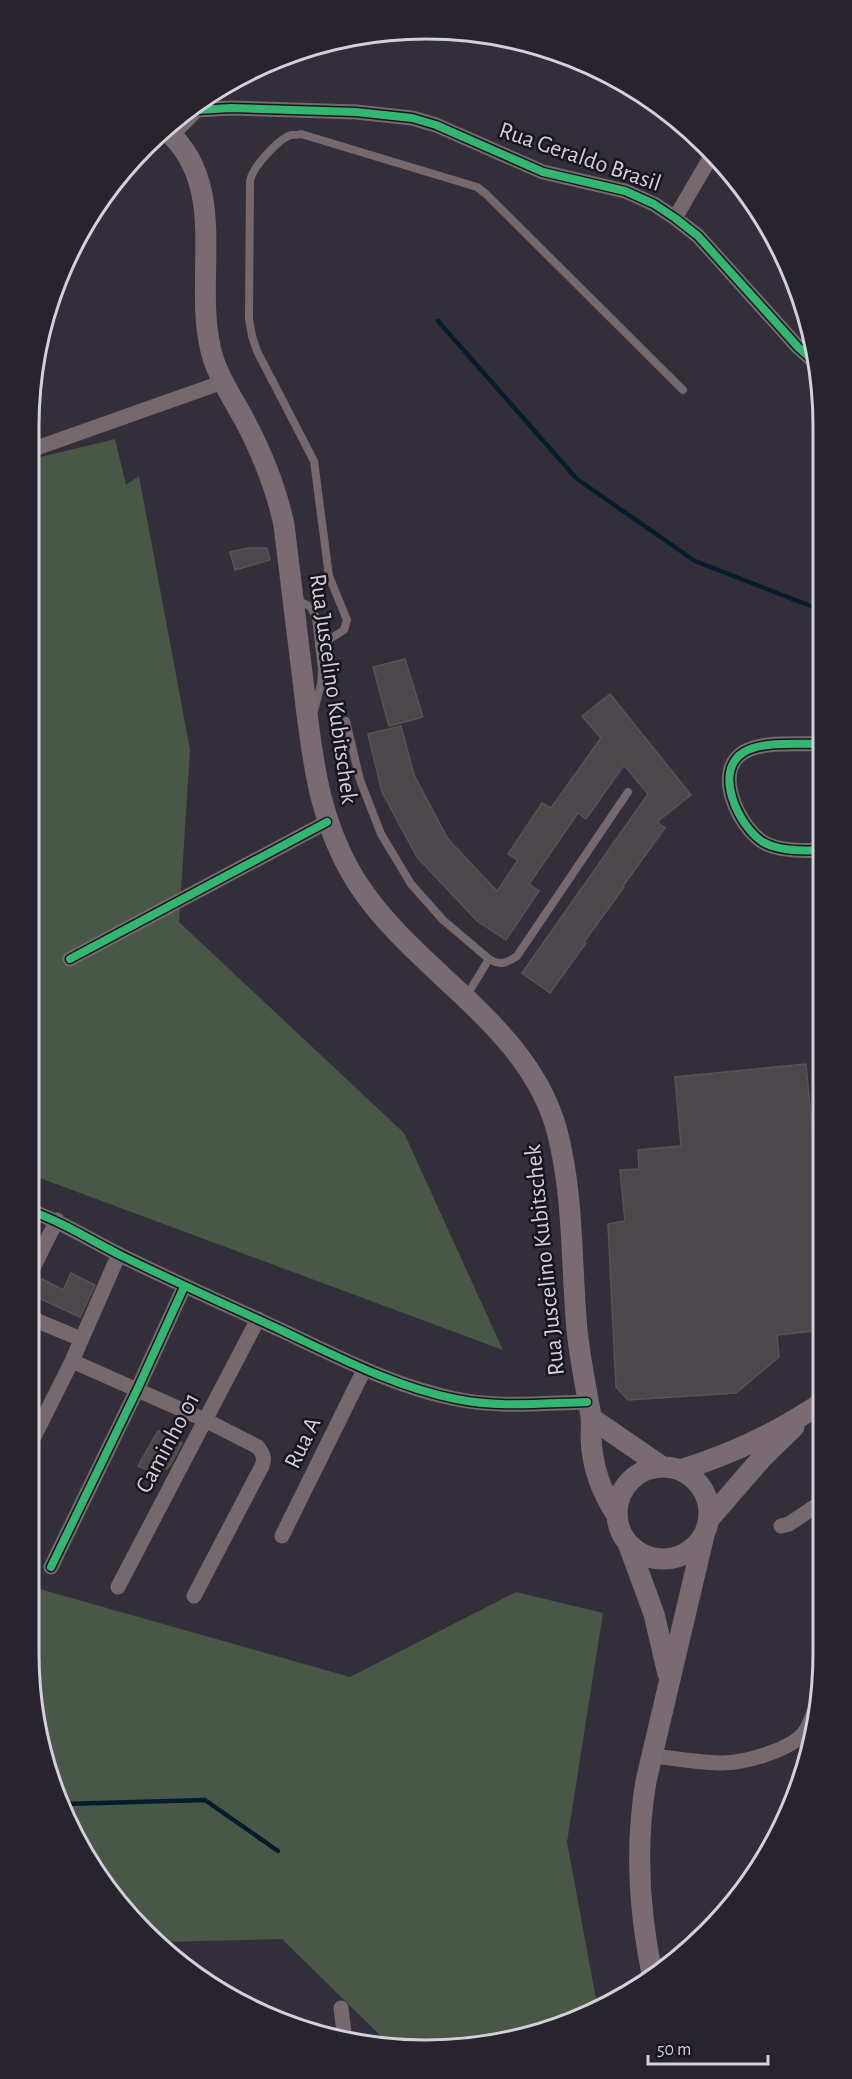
<svg xmlns="http://www.w3.org/2000/svg" width="852" height="2079" font-family="'Alegreya Sans',sans-serif">
	<style>
		.green { fill: #495746 }
		.lines { fill: none; stroke-linecap: round; stroke-linejoin: round }
		.stream { stroke: #051d2a; stroke-width: 4.5 }
		.building { fill: #4c474a; stroke: #585355; stroke-width: 1.5 }
		.lane { stroke: #75696d; stroke-width: 8 }
		.street { stroke: #75696d; stroke-width: 15 }
		.secondary { stroke: #796b71; stroke-width: 21 }
		.cycleway-casing { stroke: #18151e; stroke-width: 11 }
		.cycleway { stroke: #33b770; stroke-width: 8 }
		.labels { text-anchor: middle; dominant-baseline: central; stroke-width: 5; stroke-linejoin: round; paint-order: stroke }
		.street-label { font-size: 24px; fill: #d4cfdc; stroke: #18151e }
		.rim { fill: none; stroke: #d4cfdc; stroke-width: 3 }
	</style>
	<rect width="100%" height="100%" fill="#332f3a"/>
	<path class="green" d="M115 439 126 485 139 476 190 750 179 922 404 1133 503 1350 29 1174 28 460Z
		M29 1586 350 1677 516 1592 603 1613 567 1842 598 2010 578 2020 504 2043 391 2046 282 1939 160 1942 127 1915 82 1851 50 1781 29 1653Z"/>
	<g class="lines">
		<path class="stream" d="M438 321 577 479 695 561 821 610
			M59 1801 64 1804 205 1800 278 1851"/>
	</g>
	<path class="building" d="M247 548H267L270 560 235 570 230 552Z
		M405 659 423 717 389 726 373 667Z
		M610 694 691 795 657 822 665 828 623 886 624 887 584 942 586 943 550 993 522 973 648 794 624 765 586 819 578 813 529 884 539 891 506 940 477 921 417 857 382 792 368 734 401 726 414 775 448 839 497 891 518 860 508 854 542 803 551 808 601 738 582 716Z
		M806 1064 822 1236 823 1330 777 1335 779 1357 736 1393 628 1400 616 1387 608 1224 625 1221 620 1170 639 1169 638 1150 681 1146 675 1077Z
		M71 1273 95 1285 80 1317 34 1296 42 1279 63 1290Z
		M158 1431 182 1443 170 1466 169 1465 167 1469 164 1468 161 1476 138 1466Z"/>
	<g class="lines">
		<path class="lane" d="M297 600 311 607 316 618 322 669 321 684 314 711
			M319 646 344 630 347 620 329 576 314 461 257 351 252 336 249 319 250 181C252 168 278 139 291 135 293 135 299 135 301 134L477 187 486 194 683 390
			M346 721 360 780 381 834 411 884 443 920 489 959 467 995
			M489 959C500 966 507 963 517 956L628 792"/>
		<path class="street" d="M197 110 231 108 356 112 412 118 436 125 543 172 625 191 654 204 675 218 698 236 798 347 817 364
			M172 135 197 110 199 101
			M675 218 713 153
			M28 451 223 382
			M821 744C799 744 763 741 744 752 712 771 739 827 763 842 778 851 804 851 821 850
			M70 959 327 822
			M28 1210C63 1222 90 1240 122 1256 175 1282 229 1306 283 1331 338 1357 395 1387 456 1399 499 1408 543 1403 587 1402
			M28 1278 57 1220
			M28 1317 81 1339
			M72 1361 205 1420 258 1447C263 1454 265 1458 262 1466L194 1596
			M28 1449 72 1361 119 1254
			M781 1526 789 1524 823 1501
			M282 1536 364 1370
			M51 1567 137 1390 184 1287
			M118 1587 258 1319
			M652 1756C675 1758 699 1763 722 1763 745 1763 790 1750 804 1733 809 1727 811 1719 814 1712
			M341 2008 345 2040"/>
		<path class="secondary" d="M165 129C233 187 190 282 213 358 220 380 233 399 244 419 262 453 276 487 284 525 290 577 297 629 303 681 312 754 317 820 358 884 415 972 529 1025 557 1131 574 1196 571 1264 577 1330 580 1359 586 1388 591 1416 592 1423 591 1431 591 1438 592 1466 601 1491 616 1514
			M591 1418 661 1466
			M617 1513a46 46 0 1 1 92 0a46 46 0 1 1-92 0Z
			M680 1470C730 1455 780 1431 823 1402
			M709 1519 762 1458 794 1427
			M629 1546 654 1614 668 1674
			M653 1978C639 1913 635 1846 646 1781L704 1535"/>
		<defs>
			<path id="cycleway" d="M197 110 231 108 356 112 412 118 436 125 543 172 625 191 654 204 675 218 698 236 798 347 817 364
				M821 744C799 744 763 741 744 752 712 771 739 827 763 842 778 851 804 851 821 850
				M70 959 327 822
				M28 1210C63 1222 90 1240 122 1256 175 1282 229 1306 283 1331 338 1357 395 1387 456 1399 499 1408 543 1403 587 1402
				M51 1567 137 1390 184 1287"/>
		</defs>
		<use href="#cycleway" class="cycleway-casing"/>
		<use href="#cycleway" class="cycleway"/>
	</g>
	<g class="labels">
		<g class="street-label">
			<text transform="translate(580 157) rotate(19)">Rua Geraldo Brasil</text>
			<text transform="translate(333 689) rotate(82)">Rua Juscelino Kubitschek</text>
			<text transform="translate(545 1260) rotate(-96)">Rua Juscelino Kubitschek</text>
			<text transform="translate(168 1443) rotate(-62)">Caminho 01</text>
			<text transform="translate(303 1443) rotate(-64)">Rua A</text>
		</g>
	</g>
	<path d="M0 0H852V2079H0ZM426 39H426A387 387 0 0 1 813 426V1653A387 387 0 0 1 426 2040H426A387 387 0 0 1 39 1653V426A387 387 0 0 1 426 39Z" fill="#27242d" fill-rule="evenodd"/>
	<path class="rim" d="M426 39H426A387 387 0 0 1 813 426V1653A387 387 0 0 1 426 2040H426A387 387 0 0 1 39 1653V426A387 387 0 0 1 426 39Z"/>
	<path d="M648 2055v9h120v-9" fill="none" stroke="#d4cfdc" stroke-width="3"/>
	<text x="657" y="2055" font-size="18" fill="#d4cfdc" stroke="#18151e" stroke-width="4.5" paint-order="stroke">50 m</text>
</svg>
